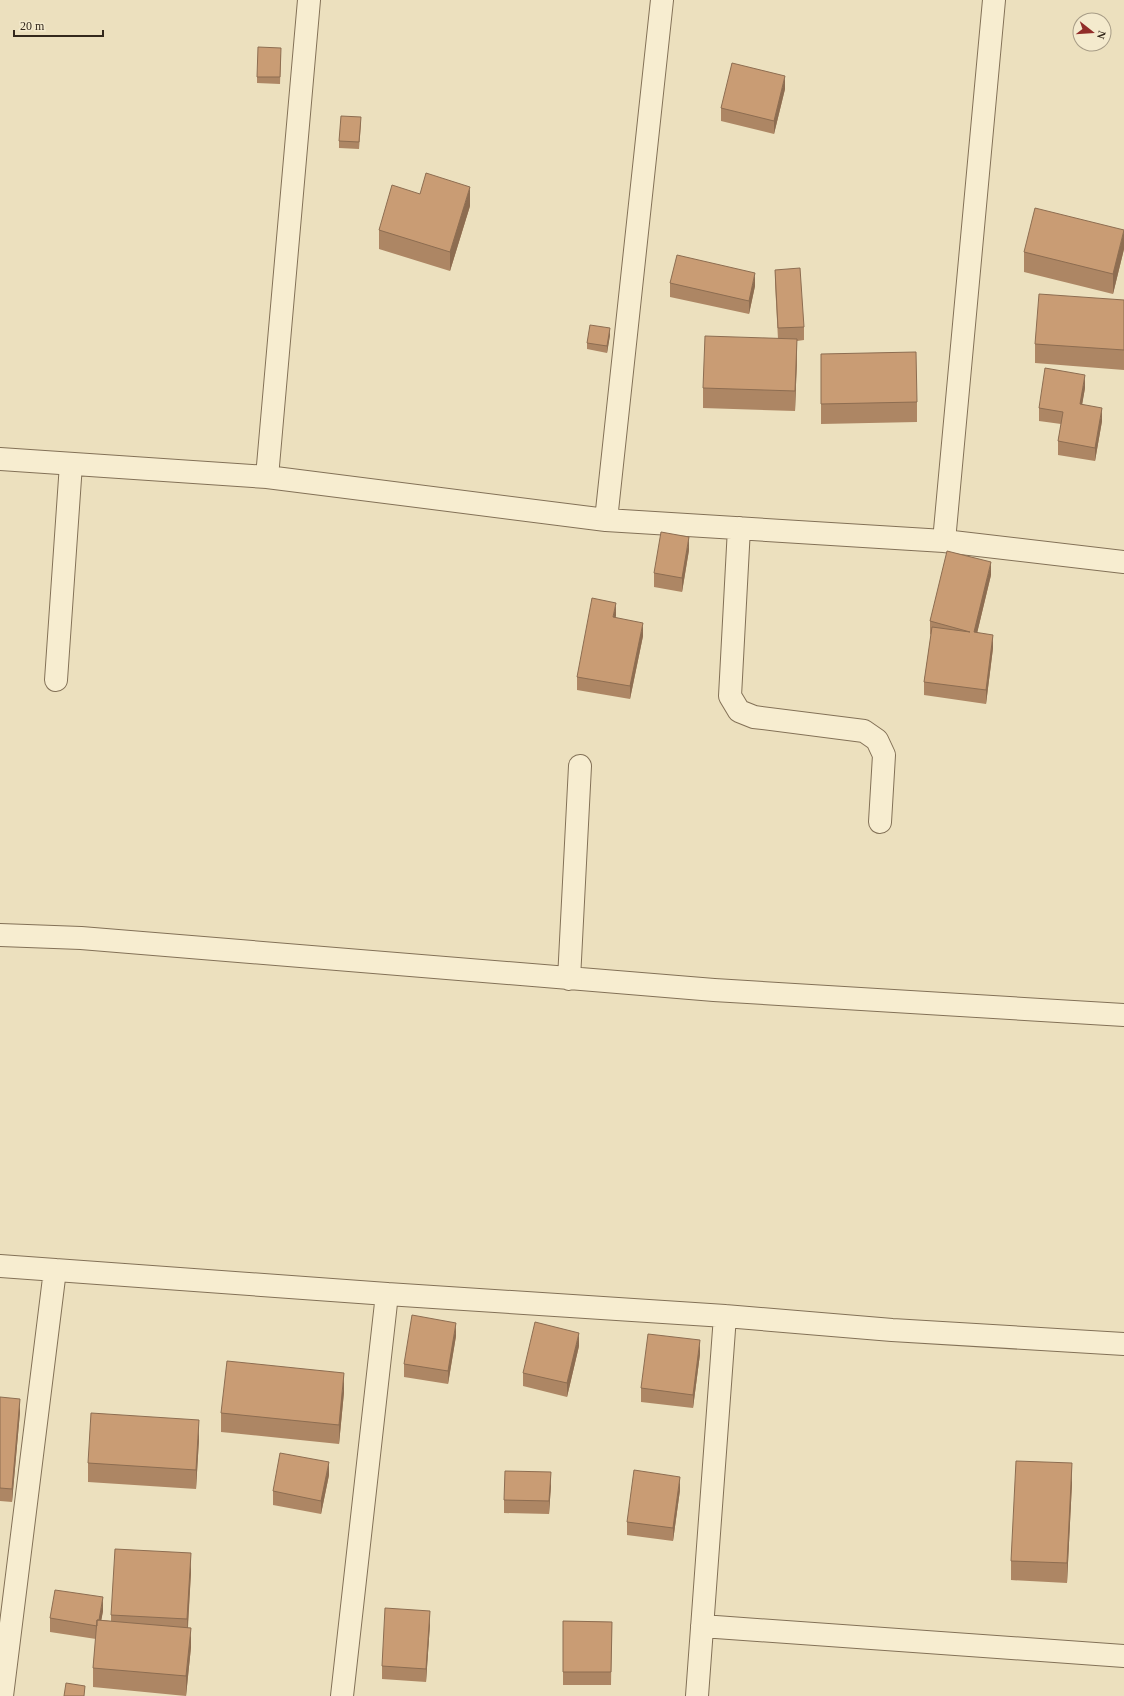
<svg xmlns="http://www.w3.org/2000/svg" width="1124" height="1696" font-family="Georgia,serif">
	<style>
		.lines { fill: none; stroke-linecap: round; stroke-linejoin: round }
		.minor-casing { stroke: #837157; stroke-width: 24 }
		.minor { stroke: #f7edd0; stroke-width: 22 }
		.wall { fill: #ad8664 }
		.shaded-wall { fill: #8d6d51 }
		.building { fill: #c99c74; stroke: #8d6d51 }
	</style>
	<rect width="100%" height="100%" fill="#ece0be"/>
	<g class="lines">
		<defs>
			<path id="minor" d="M0 459 267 477 606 520 944 541 1124 562
				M267 477 309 0
				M606 520 662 0
				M739 528 730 696 739 711 754 717 864 731 877 740 884 755 880 822
				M944 541 994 0
				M56 680 71 464
				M0 935 81 938 714 990 1124 1015
				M569 979 580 766
				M0 1266 387 1294 725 1316 892 1330 1124 1344
				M702 1626 1124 1656
				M2 1696 55 1270
				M342 1696 387 1294
				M697 1696 725 1316"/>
		</defs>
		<use href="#minor" class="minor-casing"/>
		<use href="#minor" class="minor"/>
	</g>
	<path class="wall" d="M281 54 280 84 257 83V77Z
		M785 89 774 134 721 121V108Z
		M361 124 359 149 339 148V141Z
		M470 206 450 271 379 249V230Z
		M1124 249 1113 294 1024 272V252Z
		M775 270 804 327V340L797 341V358L795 411 703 408V388L778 339 775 283Z
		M670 283 755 286 749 314 670 297Z
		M1124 300V370L1035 363V344Z
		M610 335 607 353 587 349V343Z
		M821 354 917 402V422L821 424Z
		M1085 388 1082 404 1102 421 1095 461 1058 455V441L1061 424 1039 421V408Z
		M689 550 682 592 654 587V573Z
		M991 575 977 633 993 648 986 704 924 695V682L931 635 930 634V621Z
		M616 616 615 618 643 636 630 699 577 690V677Z
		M456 1336 448 1384 404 1377V1364Z
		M579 1346 567 1397 523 1386V1373Z
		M700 1354 693 1408 641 1402V1388Z
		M344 1392 339 1444 221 1432V1413Z
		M0 1397 20 1412 12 1502 0 1501Z
		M199 1439 196 1489 88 1482V1463Z
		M329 1475 321 1514 273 1505V1491Z
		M1072 1483 1067 1583 1011 1580V1561Z
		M551 1485 549 1514 504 1513V1500Z
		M680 1490 673 1541 627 1535V1522Z
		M191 1572 188 1628 191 1647 186 1696 93 1687V1668L96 1639 50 1632V1618L103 1611 101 1620 111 1621V1615Z
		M563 1621 612 1622 611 1685H563Z
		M430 1624 426 1682 382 1679V1666Z"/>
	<path class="shaded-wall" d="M785 76V89L774 134V121Z
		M470 187V206L450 271V252Z
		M1124 230V249L1113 294V274Z
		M755 273V286L749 314V301Z
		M610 328V335L607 353V346Z
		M797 339V358L795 411V391Z
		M1085 375V388L1080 417V404Z
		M1102 408V421L1095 461V448Z
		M689 537V550L682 592V578Z
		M991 562V575L974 646V632Z
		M616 603V616L613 631V617Z
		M643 623V636L630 699V686Z
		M993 635V648L986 704V690Z
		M456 1323V1336L448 1384V1371Z
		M579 1333V1346L567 1397V1383Z
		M700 1340V1354L693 1408V1395Z
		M344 1373V1392L339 1444V1425Z
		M20 1399V1412L12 1502V1489Z
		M199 1420V1439L196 1489V1470Z
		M329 1462V1475L321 1514V1501Z
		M1072 1463V1483L1067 1583V1563Z
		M551 1472V1485L549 1514V1501Z
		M680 1477V1490L673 1541V1528Z
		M191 1553V1572L187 1638V1619Z
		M103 1597V1611L98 1639V1626Z
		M430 1611V1624L426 1682V1669Z
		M191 1628V1647L186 1696V1676Z"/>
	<path class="building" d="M258 47 281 48 280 77H257Z
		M732 63 785 76 774 121 721 108Z
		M341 116 361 117 359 142 339 141Z
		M426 173 470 187 450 252 379 230 392 185 420 194Z
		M1035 208 1124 230 1113 274 1024 252Z
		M677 255 755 273 749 301 670 283Z
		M800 268 804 327 778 328 775 270Z
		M1039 294 1124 300V350L1035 344Z
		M590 325 610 328 607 346 587 343Z
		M705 336 797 339 795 391 703 388Z
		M916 352 917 402 821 404V354Z
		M1045 368 1085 375 1080 404 1102 408 1095 448 1058 441 1063 412 1039 408Z
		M661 532 689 537 682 578 654 573Z
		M947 551 991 562 974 632 993 635 986 690 924 682 932 627 970 632 930 621Z
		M592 598 616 603 613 617 643 623 630 686 577 677Z
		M412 1315 456 1323 448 1371 404 1364Z
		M535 1322 579 1333 567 1383 523 1373Z
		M648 1334 700 1340 693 1395 641 1388Z
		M227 1361 344 1373 339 1425 221 1413Z
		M0 1397 20 1399 12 1489 0 1488Z
		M91 1413 199 1420 196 1470 88 1463Z
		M280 1453 329 1462 321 1501 273 1491Z
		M1016 1461 1072 1463 1067 1563 1011 1561Z
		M634 1470 680 1477 673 1528 627 1522Z
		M505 1471 551 1472 549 1501 504 1500Z
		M115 1549 191 1553 187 1619 111 1615Z
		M55 1590 103 1597 99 1620H97V1626L50 1618Z
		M385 1608 430 1611 426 1669 382 1666Z
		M97 1620 191 1628 186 1676 93 1668Z
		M563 1621 612 1622 611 1672H563Z
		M66 1683 85 1686 84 1696H64Z"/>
	<g transform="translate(1092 32) rotate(107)"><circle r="19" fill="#f4eacd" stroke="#a79c86"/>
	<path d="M0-3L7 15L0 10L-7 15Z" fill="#912d29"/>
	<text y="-6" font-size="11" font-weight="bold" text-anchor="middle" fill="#33281c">N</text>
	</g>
	<path d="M14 30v6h89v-6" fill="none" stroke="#33281c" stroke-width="2"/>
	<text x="20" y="30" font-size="12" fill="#33281c" stroke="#f4eacd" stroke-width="3" paint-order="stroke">20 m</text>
</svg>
